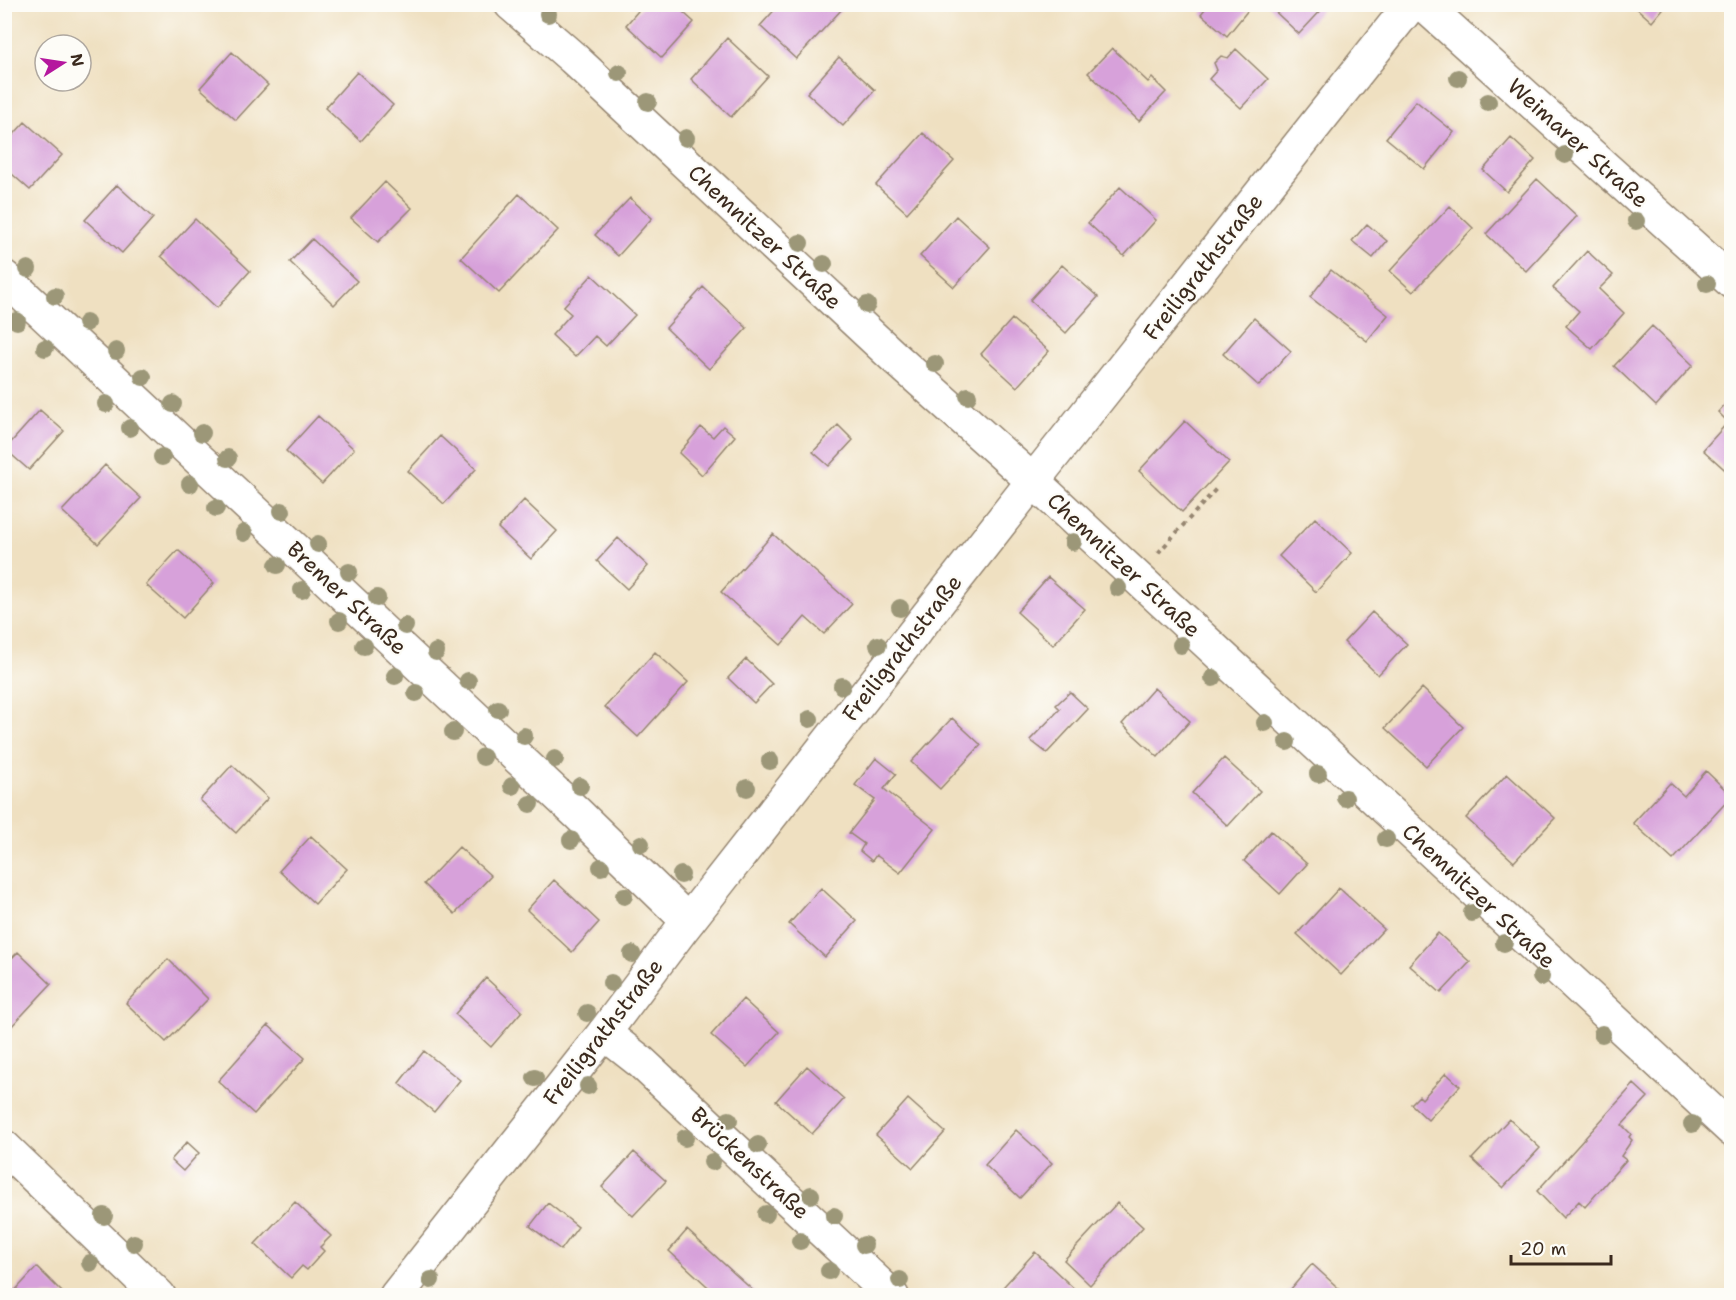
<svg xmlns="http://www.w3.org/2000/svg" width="1736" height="1300" font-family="'Shantell Sans',sans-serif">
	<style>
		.building { fill: #d7a1da }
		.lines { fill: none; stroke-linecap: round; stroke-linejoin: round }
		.street-casing { stroke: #958570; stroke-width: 36 }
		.secondary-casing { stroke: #958570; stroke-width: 36 }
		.path { stroke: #958570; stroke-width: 4; stroke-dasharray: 4.5 4.5; stroke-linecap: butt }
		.street { stroke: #fff; stroke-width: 33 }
		.secondary { stroke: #fff; stroke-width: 33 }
		.tree { fill: #9c9778 }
		.labels { text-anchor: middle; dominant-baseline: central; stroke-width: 4.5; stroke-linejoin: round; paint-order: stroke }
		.street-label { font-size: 22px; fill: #3b2a1e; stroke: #fdfcf7 }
	</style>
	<rect width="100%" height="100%" fill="#fdfcf7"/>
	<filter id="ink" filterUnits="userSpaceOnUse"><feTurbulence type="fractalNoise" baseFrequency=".0167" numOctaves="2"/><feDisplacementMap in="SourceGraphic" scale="12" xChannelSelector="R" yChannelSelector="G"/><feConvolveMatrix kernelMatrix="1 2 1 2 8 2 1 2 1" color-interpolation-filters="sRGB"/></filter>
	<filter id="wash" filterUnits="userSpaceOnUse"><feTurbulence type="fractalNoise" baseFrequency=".008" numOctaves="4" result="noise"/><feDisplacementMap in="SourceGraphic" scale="24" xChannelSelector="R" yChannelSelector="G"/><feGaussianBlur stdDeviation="1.35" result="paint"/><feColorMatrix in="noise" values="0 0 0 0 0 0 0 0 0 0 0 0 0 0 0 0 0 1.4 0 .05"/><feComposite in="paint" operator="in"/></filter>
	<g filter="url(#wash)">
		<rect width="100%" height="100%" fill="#efe0c1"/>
		<g id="blocks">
			<path class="building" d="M644 4H674L694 22 662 58 626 25Z
				M780 4H839L843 8 796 59 760 26Z
				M1209 4H1253L1227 36 1201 14Z
				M1267 4H1327L1299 34Z
				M1632 4H1667L1652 22Z
				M727 38 768 76 731 117 691 79Z
				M1112 48 1148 82 1152 78 1166 92 1139 121 1088 73Z
				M1236 49 1268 79 1241 108 1209 79 1217 70 1214 63 1221 56 1228 58Z
				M232 52 268 85 236 120 200 88Z
				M839 57 875 90 843 126 807 93Z
				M357 72 393 105 361 141 325 108Z
				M1416 101 1454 132 1424 169 1386 138Z
				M25 122 62 155 30 190 4 167V145Z
				M923 133 954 161 907 213 876 185Z
				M1511 138 1535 160 1507 192 1483 170Z
				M1537 179 1577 216 1526 271 1486 234Z
				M385 182 412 208 378 242 351 218Z
				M117 185 153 218 122 253 85 220Z
				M1120 187 1156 220 1124 256 1088 223Z
				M519 194 558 230 499 293 461 258Z
				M630 198 652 218 618 256 595 235Z
				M1450 206 1473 228 1413 292 1390 271Z
				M956 216 990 247 954 287 920 256Z
				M195 219 250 271 217 308 161 256Z
				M1367 224 1387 241 1373 258 1352 241Z
				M312 239 357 281 334 305 290 262Z
				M1587 251 1613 275 1599 289 1624 313 1592 349 1566 326 1579 311 1553 288Z
				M1062 265 1098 297 1066 333 1030 300Z
				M1331 270 1388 315 1367 341 1310 297Z
				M592 275 635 315 606 346 595 336 575 357 552 335 571 314 563 307Z
				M703 287 747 328 709 369 666 328Z
				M1254 318 1291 351 1259 386 1223 354Z
				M1012 319 1049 351 1017 387 981 354Z
				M1652 326 1693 365 1656 406 1614 366Z
				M1732 397V476L1703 450 1728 422 1718 412Z
				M40 410 64 431 29 470 5 449Z
				M318 416 354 449 322 484 286 451Z
				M1185 421 1229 462 1182 512 1139 471Z
				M838 425 853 440 829 466 813 452Z
				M723 426 735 436 702 475 679 453 701 427 713 437Z
				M440 436 476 469 444 504 408 471Z
				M105 465 141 498 98 544 62 511Z
				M524 500 557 531 531 559 498 528Z
				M1315 518 1352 553 1316 592 1279 556Z
				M773 534 852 604 824 634 805 617 781 645 721 592Z
				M618 538 648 566 627 589 597 561Z
				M178 550 214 583 183 618 146 585Z
				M1048 577 1085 609 1053 645 1017 612Z
				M1372 612 1407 644 1378 675 1344 642Z
				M655 652 688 682 638 737 605 707Z
				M746 659 772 684 754 703 728 678Z
				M1154 688 1190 721 1158 757 1122 724Z
				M1422 688 1463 727 1426 766 1385 728Z
				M1070 692 1088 709 1047 753 1030 740 1060 709 1056 705Z
				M952 718 981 745 940 789 911 762Z
				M876 758 896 774 884 789 935 829 900 873 876 855 872 861 860 851 864 844 849 833 875 800 855 785Z
				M1224 758 1260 791 1228 826 1192 793Z
				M232 765 268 798 236 833 200 800Z
				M1706 771 1732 796 1673 860 1633 823 1670 783 1684 796Z
				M1507 774 1555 818 1514 862 1466 818Z
				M1271 831 1307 864 1280 894 1244 861Z
				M311 836 347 869 315 904 279 871Z
				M459 847 491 876 455 914 424 884Z
				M554 880 599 922 572 952 527 910Z
				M821 888 857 921 825 957 789 924Z
				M1339 888 1384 929 1341 975 1297 934Z
				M1438 933 1470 962 1441 993 1409 965Z
				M18 952 51 984 10 1028 4 1022V966Z
				M168 959 208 999 166 1042 126 1003Z
				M486 978 522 1011 491 1047 455 1014Z
				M743 999 779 1032 747 1067 711 1035Z
				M268 1025 305 1058 254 1114 218 1081Z
				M424 1051 460 1080 434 1112 399 1083Z
				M807 1066 844 1099 812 1134 776 1101Z
				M1446 1073 1460 1086 1428 1120 1411 1104 1419 1096 1422 1099Z
				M1634 1084 1648 1097 1622 1125 1631 1134 1629 1137 1632 1140 1621 1156 1626 1160 1585 1207 1579 1201 1563 1218 1537 1191Z
				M908 1099 945 1132 913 1168 876 1135Z
				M1509 1119 1540 1148 1503 1188 1472 1159Z
				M1016 1130 1052 1163 1020 1198 985 1165Z
				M187 1142 199 1153 183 1171 171 1160Z
				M634 1152 666 1181 633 1216 602 1187Z
				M295 1202 331 1236 320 1247 324 1251 307 1270 302 1266 291 1278 255 1244Z
				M548 1203 578 1227 561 1250 530 1226Z
				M1117 1203 1143 1227 1090 1285 1064 1260Z
				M687 1230 759 1296H718L669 1251Z
				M1035 1252 1082 1296H995Z
				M1312 1264 1347 1296H1285Z
				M37 1267 66 1296H10Z"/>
		</g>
	</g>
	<g filter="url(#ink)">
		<use href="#blocks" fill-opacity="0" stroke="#958570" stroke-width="1.5"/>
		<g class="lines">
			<defs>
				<path id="street" d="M511 4 573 58 894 357 1033 481 1732 1130
					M1423 4 1732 282
					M4 277 577 813 688 921
					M604 1033 641 1062 892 1296
					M4 1147 159 1296"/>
				<path id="secondary" d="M396 1296 604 1033 682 929 1033 481 1411 4"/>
			</defs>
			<use href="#street" class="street-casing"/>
			<use href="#secondary" class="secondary-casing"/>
			<path class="path" d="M1158 553 1216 489"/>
			<use href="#street" class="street"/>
			<use href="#secondary" class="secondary"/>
		</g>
		<g class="tree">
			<circle cx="548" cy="14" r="9"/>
			<circle cx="619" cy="73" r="9"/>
			<circle cx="1458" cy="78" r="9"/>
			<circle cx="648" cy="102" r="9"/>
			<circle cx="1488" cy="102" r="9"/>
			<circle cx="686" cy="138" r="9"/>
			<circle cx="1565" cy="155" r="9"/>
			<circle cx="1636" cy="221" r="9"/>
			<circle cx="800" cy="243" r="9"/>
			<circle cx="824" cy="264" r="9"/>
			<circle cx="28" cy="269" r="9"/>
			<circle cx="1707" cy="284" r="9"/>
			<circle cx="55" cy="296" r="9"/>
			<circle cx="867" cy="305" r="9"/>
			<circle cx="17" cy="321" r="9"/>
			<circle cx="86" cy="323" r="9"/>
			<circle cx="45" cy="348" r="9"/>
			<circle cx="116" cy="351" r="9"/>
			<circle cx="935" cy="364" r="9"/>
			<circle cx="143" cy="377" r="9"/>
			<circle cx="968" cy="396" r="9"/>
			<circle cx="106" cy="404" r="9"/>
			<circle cx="173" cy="404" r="9"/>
			<circle cx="130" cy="428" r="9"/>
			<circle cx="202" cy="433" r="9"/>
			<circle cx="162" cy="457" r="9"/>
			<circle cx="228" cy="458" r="9"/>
			<circle cx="190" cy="484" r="9"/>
			<circle cx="216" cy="508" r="9"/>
			<circle cx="282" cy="511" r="9"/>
			<circle cx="244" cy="533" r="9"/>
			<circle cx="1073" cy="542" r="9"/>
			<circle cx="318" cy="544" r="9"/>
			<circle cx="277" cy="565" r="9"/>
			<circle cx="349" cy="572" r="9"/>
			<circle cx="1118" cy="588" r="9"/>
			<circle cx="302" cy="590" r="9"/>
			<circle cx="377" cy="598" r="9"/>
			<circle cx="900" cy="608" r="9"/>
			<circle cx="339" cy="621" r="9"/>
			<circle cx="405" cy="626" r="9"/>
			<circle cx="878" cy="645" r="9"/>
			<circle cx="1181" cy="645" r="9"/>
			<circle cx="364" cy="646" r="9"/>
			<circle cx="436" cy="652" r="9"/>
			<circle cx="395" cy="676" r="9"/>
			<circle cx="1213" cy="678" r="9"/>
			<circle cx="468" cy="681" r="9"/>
			<circle cx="842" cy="686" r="9"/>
			<circle cx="416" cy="693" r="9"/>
			<circle cx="498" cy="709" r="9"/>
			<circle cx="810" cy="719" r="9"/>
			<circle cx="1265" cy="723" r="9"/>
			<circle cx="453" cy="732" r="9"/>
			<circle cx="524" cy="736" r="9"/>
			<circle cx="1287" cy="742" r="9"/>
			<circle cx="483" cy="757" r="9"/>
			<circle cx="555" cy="759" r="9"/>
			<circle cx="770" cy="761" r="9"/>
			<circle cx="1318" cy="774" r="9"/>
			<circle cx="512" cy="786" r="9"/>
			<circle cx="580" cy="786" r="9"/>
			<circle cx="747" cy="788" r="9"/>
			<circle cx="1345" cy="798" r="9"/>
			<circle cx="530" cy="804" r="9"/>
			<circle cx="1386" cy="839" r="9"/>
			<circle cx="571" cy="840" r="9"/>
			<circle cx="641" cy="844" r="9"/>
			<circle cx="601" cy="867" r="9"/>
			<circle cx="681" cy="875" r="9"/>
			<circle cx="624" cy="896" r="9"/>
			<circle cx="1472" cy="913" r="9"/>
			<circle cx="1504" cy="943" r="9"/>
			<circle cx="632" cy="954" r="9"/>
			<circle cx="1541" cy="977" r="9"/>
			<circle cx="611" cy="983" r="9"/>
			<circle cx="587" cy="1013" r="9"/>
			<circle cx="1602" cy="1034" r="9"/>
			<circle cx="535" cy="1078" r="9"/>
			<circle cx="588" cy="1086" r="9"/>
			<circle cx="729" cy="1120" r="9"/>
			<circle cx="1692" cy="1124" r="9"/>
			<circle cx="685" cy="1138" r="9"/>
			<circle cx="758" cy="1145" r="9"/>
			<circle cx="712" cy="1162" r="9"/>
			<circle cx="811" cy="1195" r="9"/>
			<circle cx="766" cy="1214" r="9"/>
			<circle cx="104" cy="1216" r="9"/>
			<circle cx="834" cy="1216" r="9"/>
			<circle cx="800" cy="1241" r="9"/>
			<circle cx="134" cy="1243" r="9"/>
			<circle cx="864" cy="1245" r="9"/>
			<circle cx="90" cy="1263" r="9"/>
			<circle cx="829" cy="1271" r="9"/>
			<circle cx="431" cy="1280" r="9"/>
			<circle cx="900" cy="1280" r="9"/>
		</g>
	</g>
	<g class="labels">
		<g class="street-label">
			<text transform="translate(1578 143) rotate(42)">Weimarer Straße</text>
			<text transform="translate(765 237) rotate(43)">Chemnitzer Straße</text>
			<text transform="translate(1203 267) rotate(-52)">Freiligrathstraße</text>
			<text transform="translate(1124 565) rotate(43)">Chemnitzer Straße</text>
			<text transform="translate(347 598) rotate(43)">Bremer Straße</text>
			<text transform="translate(902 648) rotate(-52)">Freiligrathstraße</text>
			<text transform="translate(1479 896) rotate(43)">Chemnitzer Straße</text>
			<text transform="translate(603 1032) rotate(-52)">Freiligrathstraße</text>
			<text transform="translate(750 1163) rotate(43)">Brückenstraße</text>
		</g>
	</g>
	<rect width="1736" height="1300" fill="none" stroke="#fdfcf7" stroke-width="24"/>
	<g transform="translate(63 63) rotate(78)"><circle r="28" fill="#fdfcf7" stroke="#afa8a0" stroke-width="1.5"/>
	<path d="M0-4.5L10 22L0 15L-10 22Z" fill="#b5179e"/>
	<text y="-9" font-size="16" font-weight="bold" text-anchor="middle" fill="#3b2a1e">N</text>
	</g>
	<path d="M1511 1255v9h100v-9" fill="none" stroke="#3b2a1e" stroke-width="3"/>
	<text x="1520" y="1255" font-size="18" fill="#3b2a1e" stroke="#fdfcf7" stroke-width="4.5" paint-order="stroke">20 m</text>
</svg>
